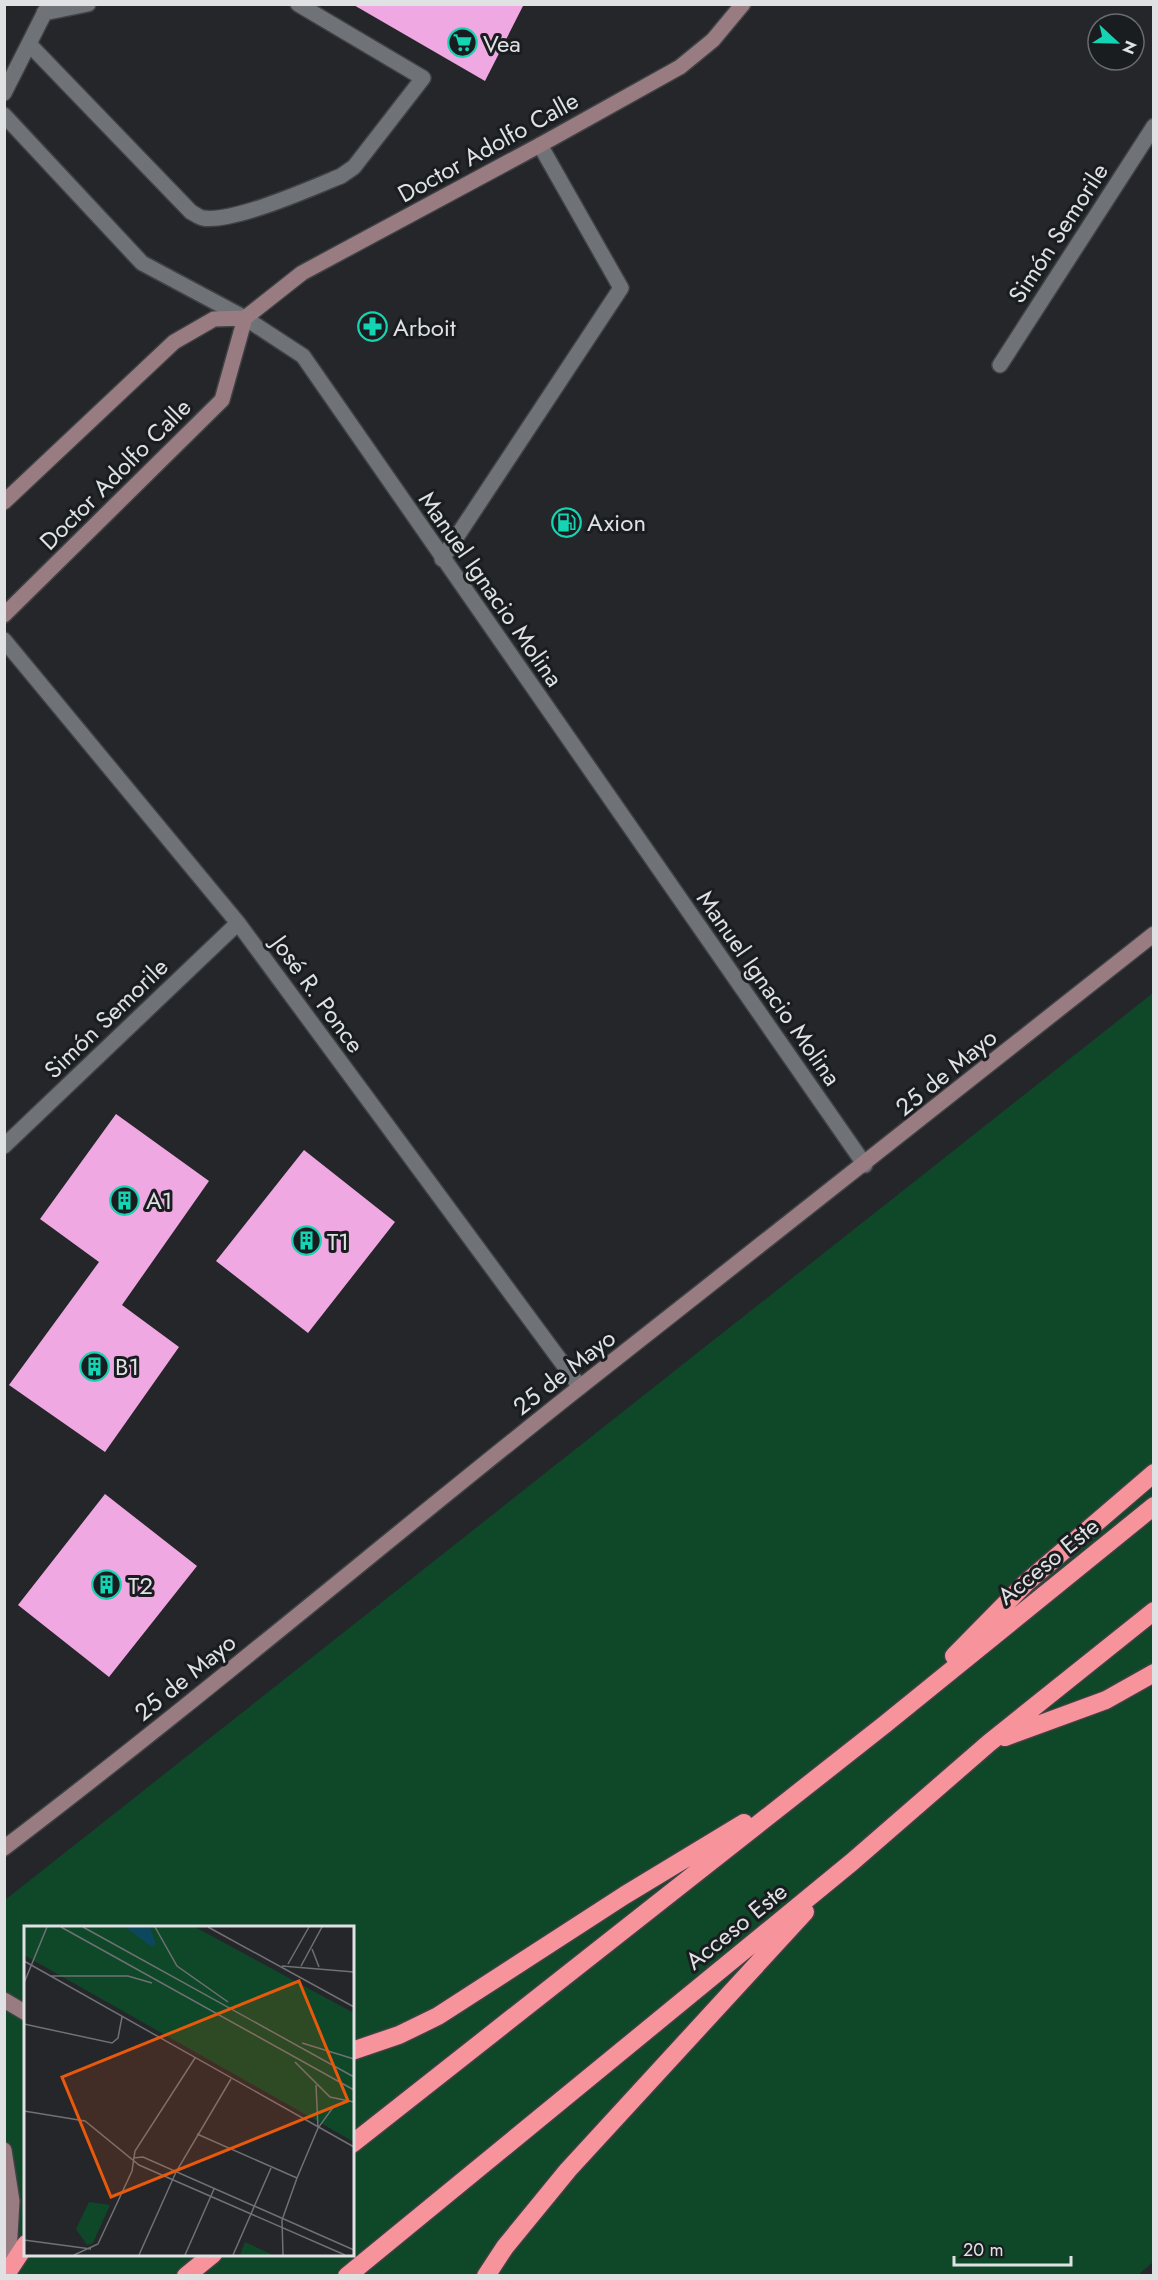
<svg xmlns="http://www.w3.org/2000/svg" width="1158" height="2280" font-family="Jost,sans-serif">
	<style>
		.green { fill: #0e4829; fill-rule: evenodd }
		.building { fill: #efa8e2 }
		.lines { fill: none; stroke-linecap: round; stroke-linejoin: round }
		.lane-casing { stroke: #3f4144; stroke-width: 18 }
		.street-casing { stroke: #3f4144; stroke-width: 18 }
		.secondary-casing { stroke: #3f4144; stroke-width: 18 }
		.highway-casing { stroke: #3f4144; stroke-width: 21 }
		.lane { stroke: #6f7276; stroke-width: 15 }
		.street { stroke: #6f7276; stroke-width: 15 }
		.secondary { stroke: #987c81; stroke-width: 15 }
		.highway { stroke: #f7939a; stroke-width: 18 }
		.labels { text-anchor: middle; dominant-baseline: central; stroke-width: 6; stroke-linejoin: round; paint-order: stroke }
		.poi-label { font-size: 24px; fill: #dfe1e3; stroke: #1a1d20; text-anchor: start }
		.street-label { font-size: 24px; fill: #dfe1e3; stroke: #1a1d20 }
		.inset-road { fill: none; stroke: #6f7174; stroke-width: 1.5 }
		.view { fill: #e8590c; fill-opacity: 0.15; stroke: #e8590c; stroke-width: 3 }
		.inset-edge { fill: none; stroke: #dfe1e3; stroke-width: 3 }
	</style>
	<rect width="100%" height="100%" fill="#24262a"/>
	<path class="green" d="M1153 993V2262L1137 2276H5V1900ZM26 1928H352V2254H26Z"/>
	<path class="building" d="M352 4H524L485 81Z
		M116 1114 209 1181 122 1305 179 1347 105 1452 9 1385 99 1262 40 1219Z
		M304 1150 395 1222 308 1333 216 1261Z
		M105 1494 197 1566 109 1677 18 1605Z"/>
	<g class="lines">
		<defs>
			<path id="lane" d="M44 13 88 4
				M29 44 191 212C195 214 200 218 203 218 233 223 312 188 341 176L354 167 423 78 298 4
				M4 93 49 4
				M442 559 621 288 540 145"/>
			<path id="street" d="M4 115 142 263 245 318 303 356 865 1165
				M1000 365 1154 126
				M4 640 238 923 580 1387
				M4 1146 238 923"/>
			<path id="secondary" d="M4 502 174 342 214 319 245 318
				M4 615 222 400 245 318 302 273 540 145 680 67 713 40 743 4
				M4 1848C200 1699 388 1539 580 1387 771 1236 963 1087 1154 934
				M4 2000 26 2013
				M4 2150 12 2201 8 2270"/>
			<path id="highway" d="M954 1656 1026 1583 1154 1473
				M1005 1737 1106 1700 1154 1673
				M352 2051 399 2035 438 2016 625 1895 744 1823
				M352 2144 884 1725 1154 1506
				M5 2276 26 2244
				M186 2276 213 2254
				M347 2276 852 1862 989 1743 1154 1611
				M486 2276 505 2247 568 2170 805 1912"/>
		</defs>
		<use href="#lane" class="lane-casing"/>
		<use href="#street" class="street-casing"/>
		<use href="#secondary" class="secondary-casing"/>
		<use href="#highway" class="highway-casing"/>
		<use href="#lane" class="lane"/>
		<use href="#street" class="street"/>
		<use href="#secondary" class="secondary"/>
		<use href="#highway" class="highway"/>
	</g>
	<defs>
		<symbol id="supermarket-ring" viewBox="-11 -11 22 22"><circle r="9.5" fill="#1a1d20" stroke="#13d5b3" stroke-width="1.5"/><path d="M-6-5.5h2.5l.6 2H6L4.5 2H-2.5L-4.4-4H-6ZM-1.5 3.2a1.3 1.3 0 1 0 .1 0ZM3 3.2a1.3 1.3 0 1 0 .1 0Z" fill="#13d5b3"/></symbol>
		<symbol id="pharmacy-ring" viewBox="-11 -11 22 22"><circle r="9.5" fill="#1a1d20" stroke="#13d5b3" stroke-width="1.5"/><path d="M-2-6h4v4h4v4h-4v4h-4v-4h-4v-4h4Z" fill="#13d5b3"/></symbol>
		<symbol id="fuel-ring" viewBox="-11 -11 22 22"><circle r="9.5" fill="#1a1d20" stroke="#13d5b3" stroke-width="1.5"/><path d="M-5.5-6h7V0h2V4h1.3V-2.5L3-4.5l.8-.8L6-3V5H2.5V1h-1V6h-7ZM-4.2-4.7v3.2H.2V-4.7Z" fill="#13d5b3"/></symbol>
		<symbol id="building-ring" viewBox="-11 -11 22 22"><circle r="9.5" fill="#1a1d20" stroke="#13d5b3" stroke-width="1.5"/><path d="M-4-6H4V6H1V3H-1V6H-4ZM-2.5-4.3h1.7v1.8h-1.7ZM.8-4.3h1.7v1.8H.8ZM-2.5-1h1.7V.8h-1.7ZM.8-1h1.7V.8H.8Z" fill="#13d5b3"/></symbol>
	</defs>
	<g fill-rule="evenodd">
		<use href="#supermarket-ring" x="446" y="26" width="33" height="33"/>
		<use href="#pharmacy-ring" x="356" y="310" width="33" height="33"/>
		<use href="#fuel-ring" x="550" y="506" width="33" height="33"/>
		<use href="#building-ring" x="108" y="1184" width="33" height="33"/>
		<use href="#building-ring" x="290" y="1224" width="33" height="33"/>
		<use href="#building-ring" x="78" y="1350" width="33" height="33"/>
		<use href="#building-ring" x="90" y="1568" width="33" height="33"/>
	</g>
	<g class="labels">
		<g class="poi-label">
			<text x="483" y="43">Vea</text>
			<text x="393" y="327">Arboit</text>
			<text x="587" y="522">Axion</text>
			<text x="146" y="1200">A1</text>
			<text x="327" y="1241">T1</text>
			<text x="115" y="1366">B1</text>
			<text x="128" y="1585">T2</text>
		</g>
		<g class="street-label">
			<text transform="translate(488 147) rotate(-29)">Doctor Adolfo Calle</text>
			<text transform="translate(1058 233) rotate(-57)">Simón Semorile</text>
			<text transform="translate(115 474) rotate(-45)">Doctor Adolfo Calle</text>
			<text transform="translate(491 589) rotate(55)">Manuel Ignacio Molina</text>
			<text transform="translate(769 988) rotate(55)">Manuel Ignacio Molina</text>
			<text transform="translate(318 994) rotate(54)">José R. Ponce</text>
			<text transform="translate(106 1018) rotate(-44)">Simón Semorile</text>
			<text transform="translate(946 1072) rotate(-39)">25 de Mayo</text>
			<text transform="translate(564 1372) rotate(-38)">25 de Mayo</text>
			<text transform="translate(1048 1561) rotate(-39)">Acceso Este</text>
			<text transform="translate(185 1677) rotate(-39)">25 de Mayo</text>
			<text transform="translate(736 1926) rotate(-39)">Acceso Este</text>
		</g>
	</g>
	<g transform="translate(24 1926)">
		<rect width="330" height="330" fill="#24262a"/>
		<path d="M0 1H171L330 87V216L0 29ZM65 276 86 279 69 317 63 319 52 303ZM221 316 249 329H216Z" fill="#0e4829"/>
		<path d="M101 1H126L132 19 128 21Z" fill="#0d475d"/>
		<path class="inset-road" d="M37 1 330 164M59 1 330 151M131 1 153 40 204 76M184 1 330 81M288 23 295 41M0 35 330 221M264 38 285 1M258 40 330 46M277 40 298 1M27 50H104L128 57M0 57 23 1M0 98 88 117 94 112 98 91M278 117 330 133M271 136 306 171 330 176M292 159 294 202M0 185 61 195 115 239 321 329M173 208 273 252M109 232 119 231 330 324M0 314 67 323M50 329 74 318 108 245 111 225 171 132M115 329 152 246 207 153M161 329 190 263M209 329 247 242M259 329 258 294 273 252 294 202 310 180 322 175"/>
		<path class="view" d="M275 55 324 175 87 271 38 151Z"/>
		<rect width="330" height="330" class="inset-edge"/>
	</g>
	<rect width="1158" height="2280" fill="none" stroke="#dfe1e3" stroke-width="12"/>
	<g transform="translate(1116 42) rotate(112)"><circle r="28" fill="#1a1d20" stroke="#696b6e" stroke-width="1.5"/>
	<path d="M0-4.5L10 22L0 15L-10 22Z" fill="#13d5b3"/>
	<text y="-9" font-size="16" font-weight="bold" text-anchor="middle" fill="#dfe1e3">N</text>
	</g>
	<path d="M954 2256v9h117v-9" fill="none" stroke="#dfe1e3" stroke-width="3"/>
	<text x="963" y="2256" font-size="18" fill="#dfe1e3" stroke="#1a1d20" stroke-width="4.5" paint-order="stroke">20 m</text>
</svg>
